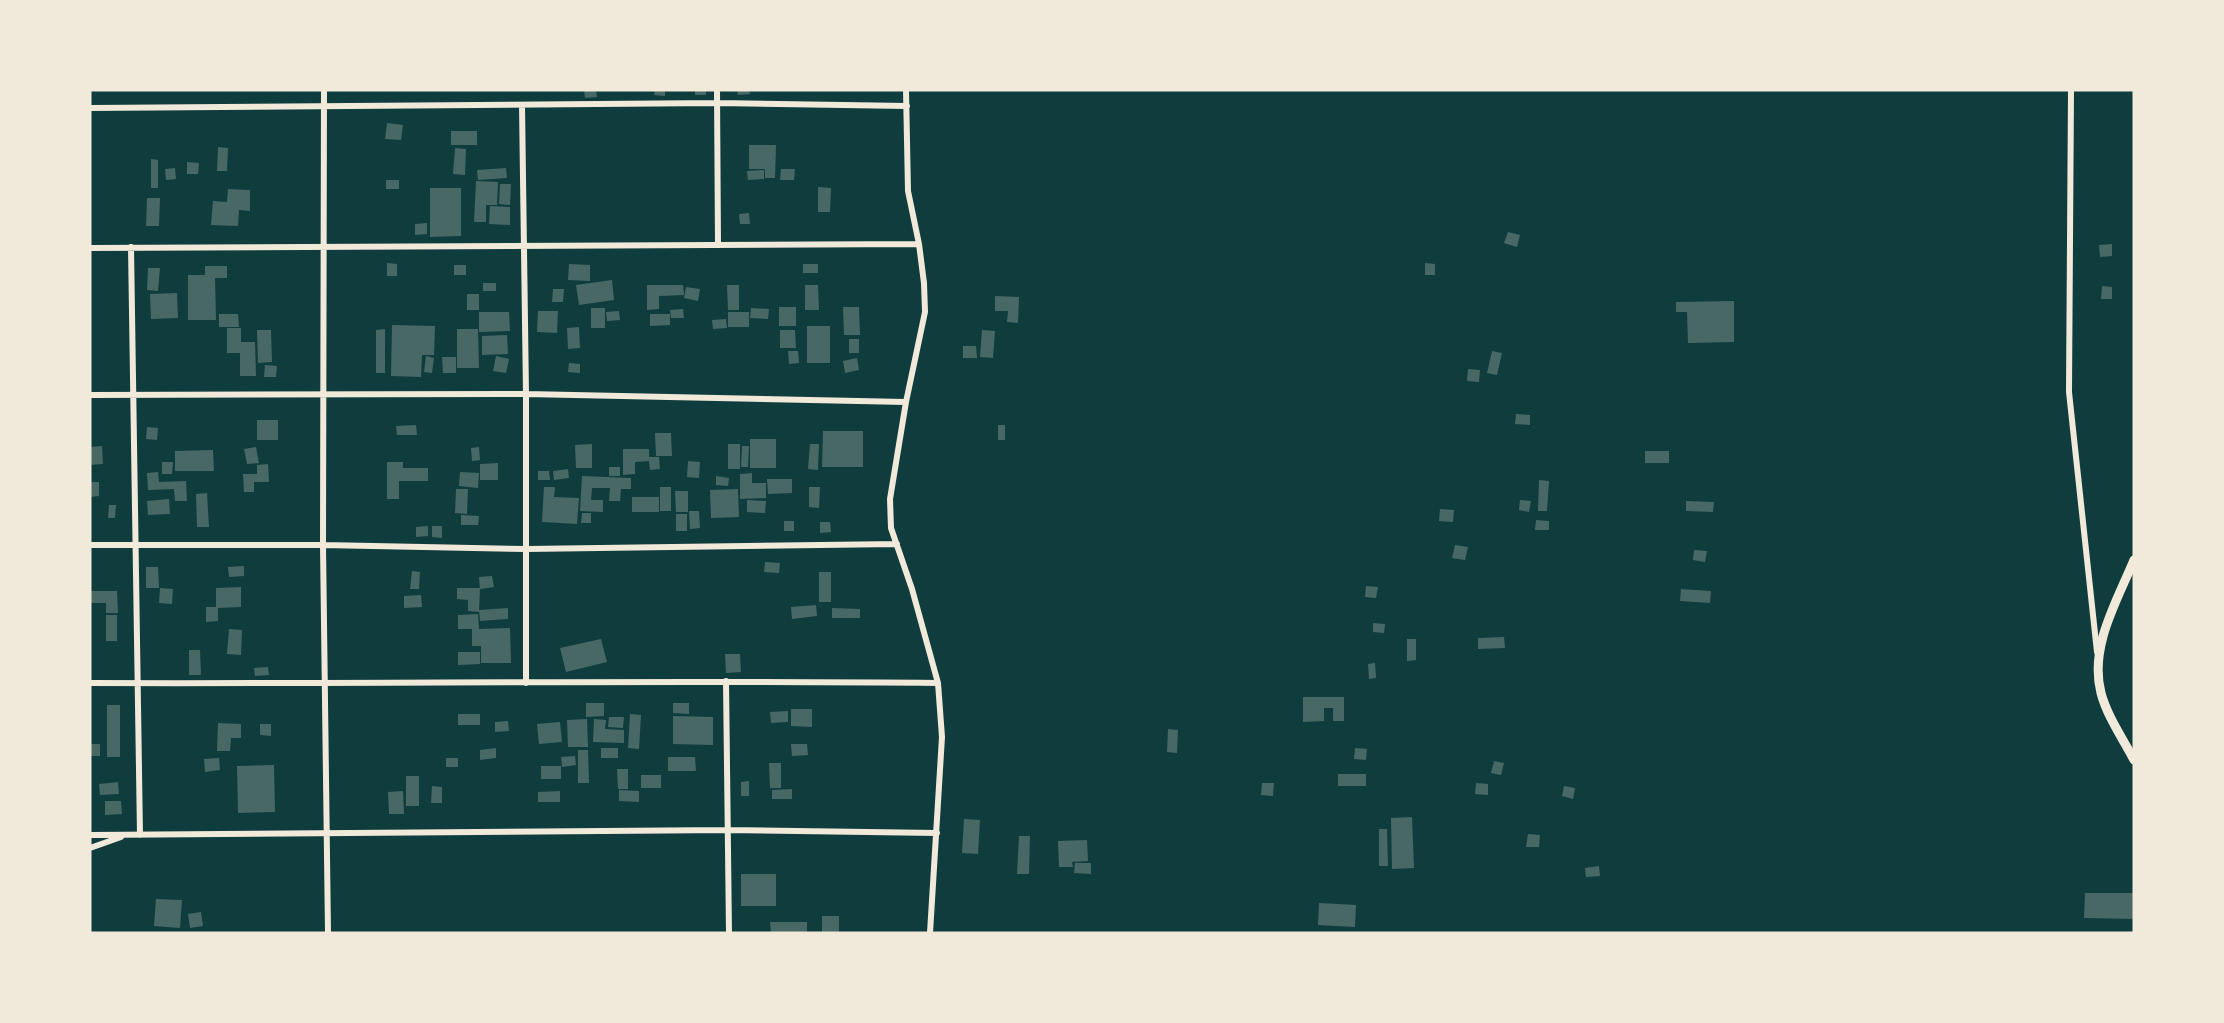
<svg xmlns="http://www.w3.org/2000/svg" width="2224" height="1023" font-family="Commissioner,sans-serif">
	<style>
		.building { fill: #486865 }
		.lines { fill: none; stroke-linecap: round; stroke-linejoin: round }
		.minor { stroke: #f1e9da; stroke-width: 6 }
		.tertiary { stroke: #f1e9da; stroke-width: 9 }
	</style>
	<rect width="100%" height="100%" fill="#0f3d3e"/>
	<path class="building" d="M584 90H596L597 97 585 98Z
		M655 90H665V96L654 95Z
		M695 90H706V95H695Z
		M737 90H749L750 94 738 95Z
		M387 123 403 125 401 140 385 139Z
		M451 131H477V145H451Z
		M749 145H776L775 178H765V169H749Z
		M218 147 228 148 227 171H217Z
		M455 148 466 149 465 175 453 174Z
		M151 159 158 160V188H151Z
		M187 162 199 163 198 174H187Z
		M175 168 176 179 166 180 165 169Z
		M506 168 507 178 478 180 477 170Z
		M781 169H795L794 180H780Z
		M764 170V179L748 180 747 171Z
		M386 180H399V189H386Z
		M476 181 498 182 497 205H486V222H474Z
		M500 184H511L510 205 499 204Z
		M818 187 831 188 830 212H818Z
		M430 188H461V236L430 237Z
		M228 189 250 190V211L239 210 238 226 211 225 213 201 227 202Z
		M147 198H160L159 226H146Z
		M490 206 510 207V225L489 224Z
		M749 213 750 224H740L739 214Z
		M427 223V234L415 235V224Z
		M1508 232 1520 235 1517 247 1504 243Z
		M2112 244V256L2100 257 2099 245Z
		M387 263 397 264V276H387Z
		M1425 263 1435 264V275H1425Z
		M569 264 590 265V281L568 280Z
		M803 264H818V273H803Z
		M454 265H466V275H454Z
		M205 266H227V278H215L216 320H188V275H205Z
		M148 268H160L158 291 147 290Z
		M612 280 614 300 579 305 576 285Z
		M483 283H496V291H483Z
		M647 285H683L684 295 659 296V309L647 310Z
		M727 285H739V310H728Z
		M805 285H818L819 310H805Z
		M2102 286 2112 287V299H2101Z
		M686 287 700 289 698 301 684 298Z
		M553 289H564L563 302H552Z
		M177 293 178 318 151 319 150 294Z
		M467 294H479V310H467Z
		M995 296 1019 297 1018 323 1007 322 1008 311H995Z
		M1734 301V342L1688 343 1687 312H1676V302Z
		M779 307H796V326H779Z
		M843 307H859L860 335H844Z
		M591 308H605V328H591Z
		M751 308 769 309 768 319 750 318Z
		M683 309 684 318H671L670 310Z
		M538 311H558L557 333 537 332Z
		M619 311 620 320 607 321 606 312Z
		M479 312H509L510 331 479 332Z
		M728 312H749V327H728Z
		M219 314H238L239 327H219Z
		M650 314H670V325L650 326Z
		M726 319 727 328 713 329 712 320Z
		M392 325 435 326 434 355H422L421 377 391 376Z
		M807 326H830V363H807Z
		M579 327 580 348 568 349 567 328Z
		M227 328H241V342H255L256 376H240V353H227Z
		M385 329V373H376V330Z
		M457 329H478L479 368H457Z
		M257 330H271L272 362 258 363Z
		M780 330H795L796 348H780Z
		M982 330 995 331 993 358 980 357Z
		M507 335 508 354 482 355V336Z
		M849 339H859V353H849Z
		M963 346H976L977 358H963Z
		M788 351H798L799 363 789 364Z
		M1492 351 1502 353 1497 375 1487 373Z
		M426 356 434 358 432 373 424 372Z
		M496 356 509 359 506 373 493 371Z
		M442 357H456V373H443Z
		M857 358 859 370 845 373 843 361Z
		M569 363 580 364V373L568 372Z
		M265 365 277 366 276 377H264Z
		M1468 369 1480 370 1479 382 1467 381Z
		M1516 414 1530 415V425L1515 424Z
		M257 420H278V440H257Z
		M416 425 417 435H397L396 426Z
		M998 425H1005V440H998Z
		M147 427 158 428 157 440 146 439Z
		M823 431H863V467H822Z
		M655 433H671L672 456H656Z
		M750 439H776V468H750Z
		M592 444V468H576L575 445Z
		M728 444H740V469H728Z
		M810 444H819L818 470 808 469Z
		M102 446 103 464 90 465V447Z
		M742 446H749L748 467H741Z
		M256 447 259 463 247 464 244 449Z
		M479 447 480 460 472 461 471 448Z
		M623 449H649V457H659L660 469 650 470 649 461 635 462V474L623 475Z
		M213 450 214 471H175V451Z
		M1645 451H1669V463H1645Z
		M688 461 700 462 699 478 687 477Z
		M162 462H173L172 474H162Z
		M387 462H403V468H428V481H399V499H387Z
		M498 463V480H480V464Z
		M268 464 269 482H254V492H244L243 474H257V465Z
		M609 467H620V476H609Z
		M568 469 569 478 554 480 553 471Z
		M538 471H549L550 480H538Z
		M158 472 159 482 186 481 187 501H175L174 489 148 490 147 473Z
		M460 472 479 473 478 488 459 486Z
		M752 473V483H766V498L740 499V474Z
		M582 476 631 478V489H621L620 501H609L610 488H592L591 500H603V512L580 511Z
		M716 476 729 478 728 486 716 485Z
		M767 479H792V493L768 494Z
		M1539 480 1549 481 1547 511H1538Z
		M90 482H99V496L90 497Z
		M544 487H555L554 497 579 498 577 524 542 522Z
		M660 487H671V511H660Z
		M809 487H820L819 508 809 507Z
		M456 489H468L467 514 455 513Z
		M738 489 739 517 711 518 710 490Z
		M675 491H688V512H676Z
		M207 493 209 527H197L196 494Z
		M632 497H659V512H632Z
		M169 499 170 514 148 515 147 501Z
		M747 500 766 501 765 513 747 512Z
		M1520 500 1531 501 1529 512 1519 510Z
		M1686 501 1714 502 1713 512 1686 511Z
		M109 505H116L115 518H108Z
		M1440 509 1454 510 1453 522 1439 521Z
		M689 511H699L700 528 690 529Z
		M582 513H591V523H581Z
		M676 514H687V531H676Z
		M461 515 479 516 478 525H461Z
		M1536 520 1549 521V530H1535Z
		M784 521H794V531H784Z
		M820 522H830L831 532 820 533Z
		M428 526V536L416 537V527Z
		M432 526H442V538L432 537Z
		M1455 545 1468 547 1465 560 1452 558Z
		M1694 550 1707 551 1705 562 1693 560Z
		M765 562 780 563 779 573 764 572Z
		M244 566V576L229 577 228 567Z
		M146 567H158L159 588H146Z
		M412 571 420 572 419 589H410Z
		M819 572H831V602H819Z
		M492 576 494 587 480 589 479 577Z
		M1366 586 1378 587 1376 598 1365 597Z
		M241 587V607L218 608V621L206 622V607H216V588Z
		M160 588 173 589 172 604 159 603Z
		M457 588H480L479 612 468 611V600L457 599Z
		M1681 589 1711 591 1710 603 1680 601Z
		M90 591H117L118 613H106V603H90Z
		M421 595 422 607 404 608V596Z
		M816 605 817 616 792 619 791 607Z
		M508 608V619L480 621 479 610Z
		M832 608 860 609V618H832Z
		M478 614 479 629 510 628 511 663H481V646H472V629H458V615Z
		M106 615H117V641H106Z
		M1373 623 1385 624 1384 633 1373 632Z
		M229 629 242 630 241 655 227 654Z
		M1504 637 1505 648 1478 649V638Z
		M601 639 607 662 566 672 560 648Z
		M1407 639H1416V660L1407 661Z
		M189 650H200L201 675H189Z
		M458 652H480V664L458 665Z
		M725 654H740L741 672 726 673Z
		M1375 663 1376 678 1369 679 1368 664Z
		M268 667 269 675 255 676 254 668Z
		M1303 697H1344V721H1333V708H1324V721L1303 722Z
		M586 703H604V716L586 717Z
		M673 703H689V714L673 713Z
		M107 705H120V757H107Z
		M791 709H812V727L791 726Z
		M788 711V722L771 723 770 712Z
		M458 714H480V725H458Z
		M630 714 641 715 639 749 628 748Z
		M673 716 713 717V745L673 744Z
		M609 717H624L623 728 608 727Z
		M587 719 588 747H568L567 720Z
		M594 719 606 720 605 729 624 730V743L593 742Z
		M508 721 509 731 495 732V722Z
		M560 722 562 742 539 744 537 724Z
		M218 723 241 724V738H231L230 751H217Z
		M260 724H271V736L260 735Z
		M1168 729 1178 730 1177 753 1167 752Z
		M90 744H100V756H90Z
		M791 744H807L808 755 792 756Z
		M496 748V758L480 760V750Z
		M601 748H618V758H601Z
		M1355 748 1367 749 1366 760 1354 759Z
		M578 750H588L589 783H578Z
		M575 756 576 765 562 767 561 757Z
		M668 757H695L696 771H668Z
		M219 758 220 770 205 772 204 759Z
		M446 758H458V767H446Z
		M1494 761 1504 763 1501 775 1491 773Z
		M769 763H781V788H770Z
		M274 765 275 812 238 813 237 766Z
		M541 766H561V779H541Z
		M617 769H628V789H618Z
		M1338 774H1366V786H1338Z
		M641 775H661V788H641Z
		M406 776H419V806H406Z
		M749 781V796H741V782Z
		M118 782 119 794 100 795 99 784Z
		M1262 783H1274L1273 796 1261 795Z
		M1476 783 1488 784V795L1475 794Z
		M432 786 442 787V803H431Z
		M1564 786 1575 788 1573 799 1562 796Z
		M792 789V799H772V790Z
		M619 790 639 791V802L619 801Z
		M403 791 404 814H389L388 792Z
		M560 791V802H538V792Z
		M105 801H121L122 814 105 815Z
		M1412 817 1414 868 1392 869 1391 818Z
		M964 819 980 820 978 854 962 853Z
		M1379 829H1387L1388 866H1379Z
		M1528 834 1540 835 1539 847H1526Z
		M1019 836H1030L1029 874H1017Z
		M1087 840 1088 861 1072 862 1073 867H1059L1058 841Z
		M1075 863H1091V874L1074 873Z
		M1599 866 1600 876 1586 877 1585 868Z
		M741 874H776V906H741Z
		M2085 893H2134V919L2084 918Z
		M156 899 182 900 180 928 154 926Z
		M1319 903 1356 905 1355 927 1318 925Z
		M201 912 203 926 190 928 188 914Z
		M822 916H839V933H822Z
		M770 922H807V933H771Z"/>
	<g class="lines">
		<path class="minor" d="M324 90 323 545 328 933
			M717 90 718 245
			M906 90 908 191 919 244 924 283 925 312 906 402 890 499 891 528 912 589 938 683 942 737 930 933
			M2071 90 2069 392 2097 652
			M522 105 526 394V683
			M90 108 717 103 907 106
			M131 247 140 835
			M90 248 919 244
			M90 395 526 394 906 402
			M90 545H323L526 549 897 544
			M726 681 729 933
			M90 683C373 684 655 680 938 683
			M90 835 728 830 937 833
			M90 848 121 837"/>
		<path class="tertiary" d="M2134 560C2117 601 2089 647 2101 693 2107 716 2123 739 2134 760"/>
	</g>
	<rect width="2224" height="1023" fill="none" stroke="#f1e9da" stroke-width="183"/>
</svg>
